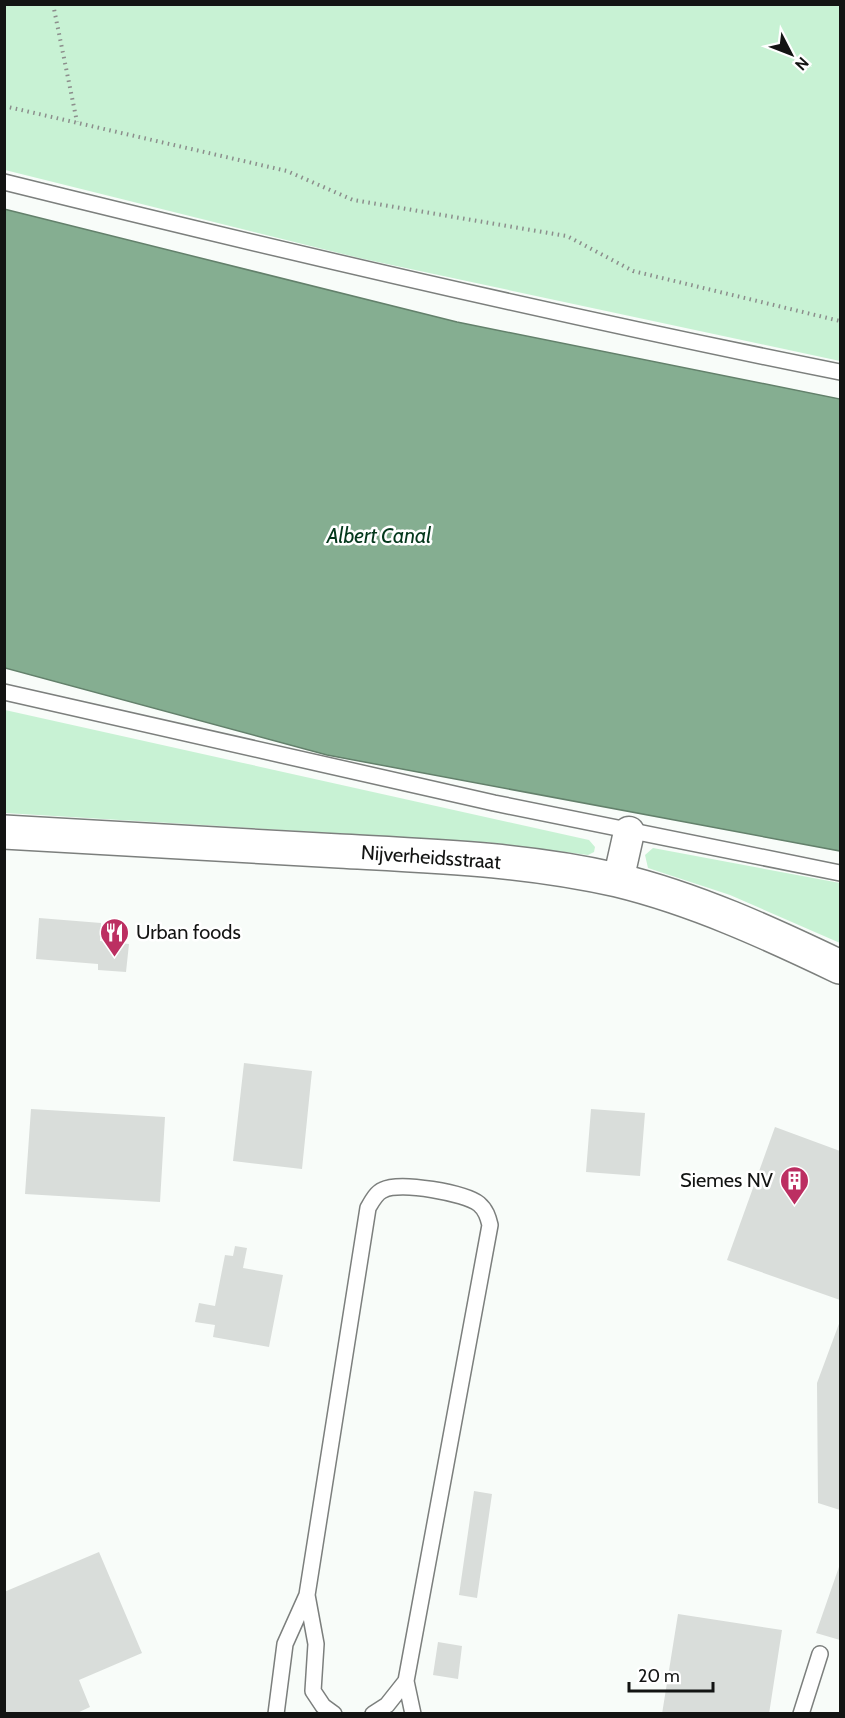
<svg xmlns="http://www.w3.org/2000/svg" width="845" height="1718" font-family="Cabin,sans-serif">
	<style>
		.green { fill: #c8f2d4 }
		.water { fill: #85ae91; stroke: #63806b; stroke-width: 1.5 }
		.building { fill: #d9ddda }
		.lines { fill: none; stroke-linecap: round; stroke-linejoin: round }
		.service-casing { stroke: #7c7f7d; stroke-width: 18 }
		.minor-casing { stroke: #7c7f7d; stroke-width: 33 }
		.tertiary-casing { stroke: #7c7f7d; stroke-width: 36 }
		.path { stroke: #8c8e8c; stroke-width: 4; stroke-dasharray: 1.5 4.5; stroke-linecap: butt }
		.service { stroke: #fff; stroke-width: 15 }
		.minor { stroke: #fff; stroke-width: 30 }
		.tertiary { stroke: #fff; stroke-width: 33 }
		.labels { text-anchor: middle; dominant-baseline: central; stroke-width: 5; stroke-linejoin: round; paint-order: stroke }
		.street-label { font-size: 20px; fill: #131413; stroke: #fff }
		.poi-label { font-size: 20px; fill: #131413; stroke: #fff; text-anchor: start }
		.water-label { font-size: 21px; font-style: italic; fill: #04381c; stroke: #fff }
	</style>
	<rect width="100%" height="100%" fill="#f8fcf9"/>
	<path class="green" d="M5 4 840 5V361L359 258 5 170Z
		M5 710 589 840 595 847 594 852 588 855 495 843 5 813Z
		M653 848 840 883V943L730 895 648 868 645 855Z"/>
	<path class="water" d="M4 209 457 322 840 399V851L327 755 5 668Z"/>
	<path class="building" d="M39 918 101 923 100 941 129 944 126 972 98 970V964L36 959Z
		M244 1063 312 1071 302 1169 233 1161Z
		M31 1109 165 1117 160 1202 25 1194Z
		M591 1109 645 1113 640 1176 586 1172Z
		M775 1127 840 1151V1300L727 1260Z
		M235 1246 247 1248 243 1268 283 1275 269 1347 213 1337 215 1325 195 1322 199 1303 215 1306 225 1255 233 1256Z
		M840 1321V1510L818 1503 817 1383Z
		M474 1491 492 1494 477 1598 459 1595Z
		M99 1552 142 1653 79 1680 90 1707 75 1714H4V1592Z
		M840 1564V1640L816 1633Z
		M678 1614 782 1630 769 1714H662Z
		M438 1642 462 1646 458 1679 433 1675Z"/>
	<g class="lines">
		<defs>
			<path id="service" d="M4 182C282 251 560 316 840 372
				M4 692 494 803 840 873
				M276 1714 285 1644 307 1595
				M334 1714 323 1706 313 1691 316 1644 307 1595 368 1208C372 1201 376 1193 383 1190 400 1181 465 1193 479 1204 486 1210 488 1217 490 1225L406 1681 413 1714
				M373 1714 387 1705 406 1681
				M801 1714 820 1654"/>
			<path id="minor" d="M618 881 629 832"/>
			<path id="tertiary" d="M4 832C116 838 227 845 339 851 432 856 526 859 617 880 695 899 769 933 840 967"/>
		</defs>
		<use href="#service" class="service-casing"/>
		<use href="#minor" class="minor-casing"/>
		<use href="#tertiary" class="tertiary-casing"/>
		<path class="path" d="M53 4 77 122
			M4 106 287 171 353 200 567 236 633 271 840 321"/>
		<use href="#service" class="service"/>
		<use href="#minor" class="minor"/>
		<use href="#tertiary" class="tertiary"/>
	</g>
	<defs>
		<symbol id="restaurant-pin" viewBox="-11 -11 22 30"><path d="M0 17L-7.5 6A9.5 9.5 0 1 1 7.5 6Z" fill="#bc2f62" stroke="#fff"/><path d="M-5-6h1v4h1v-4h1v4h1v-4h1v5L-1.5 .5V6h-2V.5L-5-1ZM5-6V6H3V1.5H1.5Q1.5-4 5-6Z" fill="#fff"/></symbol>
		<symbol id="building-pin" viewBox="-11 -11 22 30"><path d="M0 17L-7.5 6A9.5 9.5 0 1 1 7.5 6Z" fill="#bc2f62" stroke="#fff"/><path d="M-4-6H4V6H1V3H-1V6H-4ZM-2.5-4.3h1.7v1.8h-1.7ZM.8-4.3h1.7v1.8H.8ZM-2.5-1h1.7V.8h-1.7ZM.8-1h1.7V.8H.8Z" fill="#fff"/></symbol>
	</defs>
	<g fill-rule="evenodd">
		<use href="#restaurant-pin" x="98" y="916" width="33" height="45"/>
		<use href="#building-pin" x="778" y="1164" width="33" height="45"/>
	</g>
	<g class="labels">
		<g class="street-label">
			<text transform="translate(431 857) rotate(4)">Nijverheidsstraat</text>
		</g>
		<g class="poi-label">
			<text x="136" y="932">Urban foods</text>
			<text x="773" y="1180" text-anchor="end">Siemes NV</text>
		</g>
		<g class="water-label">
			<text x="379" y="535">Albert Canal</text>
		</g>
	</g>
	<rect width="845" height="1718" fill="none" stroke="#131413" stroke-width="12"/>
	<g transform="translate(791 54) rotate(132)" stroke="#ffffff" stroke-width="4.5" paint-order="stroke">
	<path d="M0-4.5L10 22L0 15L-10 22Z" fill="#131413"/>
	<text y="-9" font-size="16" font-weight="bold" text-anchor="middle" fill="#131413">N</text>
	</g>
	<path d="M629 1682v9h84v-9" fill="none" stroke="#131413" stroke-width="3"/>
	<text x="638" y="1682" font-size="18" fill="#131413" stroke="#ffffff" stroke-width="4.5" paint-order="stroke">20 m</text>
</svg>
